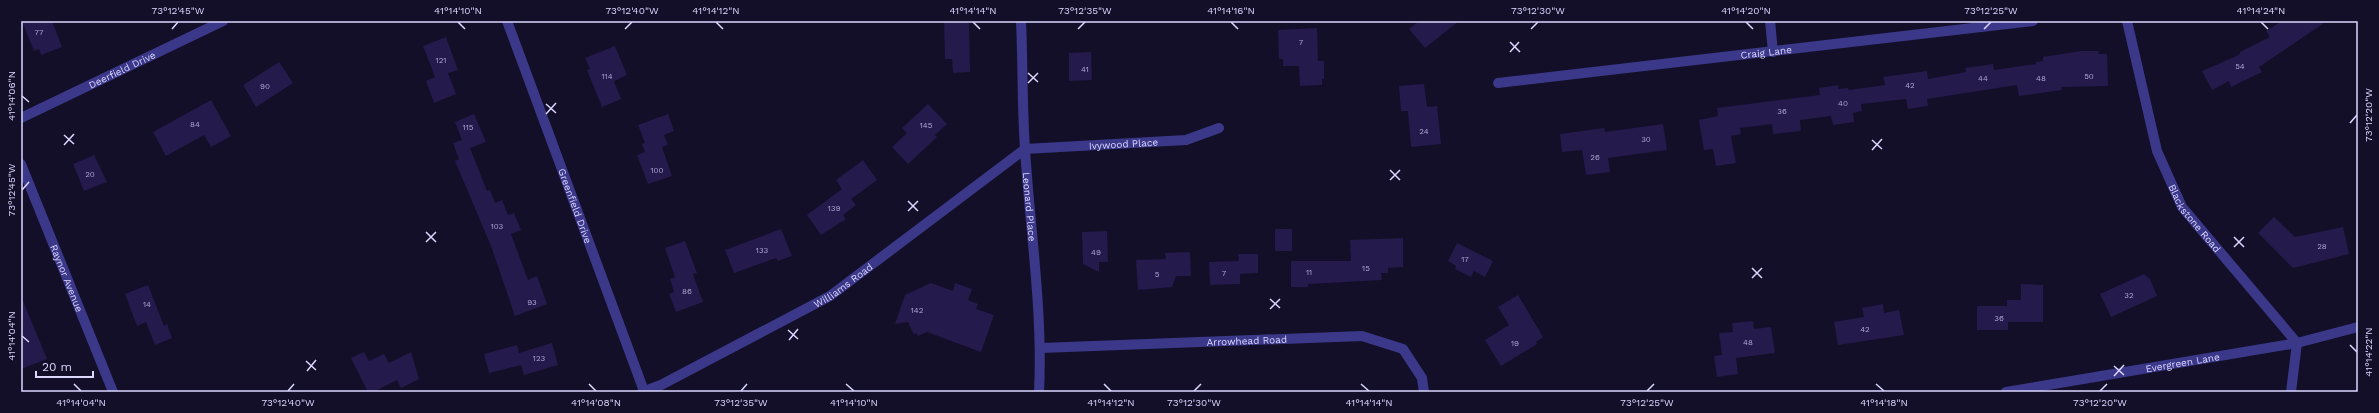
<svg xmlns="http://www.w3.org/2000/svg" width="2379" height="413" font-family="'Work Sans',sans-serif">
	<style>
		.building { fill: #241a4b }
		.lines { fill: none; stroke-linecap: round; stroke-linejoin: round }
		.minor { stroke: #3b388a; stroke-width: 10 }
		.ticks { fill: none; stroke: #dcd7ff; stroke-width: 1.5 }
		.labels { text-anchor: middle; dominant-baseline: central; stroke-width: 3; stroke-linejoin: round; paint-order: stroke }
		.number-label { font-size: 8px; fill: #aea8d2 }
		.street-label { font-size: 10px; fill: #dcd7ff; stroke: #130f29 }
		.neatline { fill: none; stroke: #dcd7ff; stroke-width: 1.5 }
		.ticks-label { font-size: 10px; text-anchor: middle; fill: #dcd7ff }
	</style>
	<rect width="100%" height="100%" fill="#130f29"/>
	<path class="building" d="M22 21H52L62 47 41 55 39 49 34 51Z
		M944 21H969L970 72 953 73 952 59H945Z
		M1419 21H1459L1425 48 1409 29Z
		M2282 21H2327L2259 67 2262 72 2231 87 2229 81 2212 90 2202 71 2239 55 2240 52 2270 37 2266 31Z
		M1317 28 1318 61H1324V79H1322V85L1300 86 1299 66H1283V59H1279L1278 30Z
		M446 37 458 70 448 73 456 94 434 103 426 81 435 77 423 46Z
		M615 46 627 75 614 81 621 99 602 107 587 70 590 69 585 58Z
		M2081 51H2098L2099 54H2107L2108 86 2061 87 2062 90 2019 96 2017 85 1927 99 1928 106 1908 109 1906 99 1861 104 1862 111 1853 113 1854 122 1833 125 1831 116 1800 120 1801 131 1773 134 1772 124 1740 128 1741 134 1731 136 1736 163 1716 166 1713 149 1704 150 1699 120 1718 116 1717 108 1820 95 1819 88 1838 85 1839 89 1848 88 1849 90 1885 85 1883 77 1927 71 1928 79 1966 72 1965 68 1993 64 1994 70 2036 64V62L2043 61V57Z
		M1091 52 1092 80 1069 81V53Z
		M279 62 293 83 256 107 243 85Z
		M1424 84 1427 107 1437 106 1441 144 1411 147 1408 111H1401L1399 86Z
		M211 100 231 136 211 147 204 135 166 156 153 132Z
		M928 104 947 124 935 135 937 137 908 164 892 147 907 133 902 128Z
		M474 114 486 142 470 148 487 191 490 190 495 203 502 200 508 215 514 213 521 230 511 234 528 280 537 276 547 304 515 316 491 246 455 161 459 159 453 143 462 140 455 122Z
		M668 114 674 131 664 135 668 145 662 147 672 176 648 184 637 155 645 152 642 144 645 143 638 125Z
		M1663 124 1667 150 1608 158 1610 172 1586 175 1582 150 1562 152 1560 134 1604 128 1605 132Z
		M94 155 107 182 84 191 73 164Z
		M863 160 877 180 851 199 856 205 843 215 846 219 821 235 807 215 842 189 836 180Z
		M2274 217 2295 237 2343 227 2349 254 2293 268 2258 233Z
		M781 229 792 256 778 261 776 258 734 273 725 250Z
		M1275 229H1292V251H1275Z
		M1107 231 1108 262H1099V272L1083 264 1082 232Z
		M1403 238V267L1388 268V273H1381L1382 280 1308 284V287H1291V261H1351L1350 240Z
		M685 241 697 273 693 274 703 302 676 312 669 294 674 292 670 279 675 277 665 248Z
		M1457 243 1493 261 1485 277 1474 271 1471 277 1455 269 1456 266 1448 261Z
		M1190 252 1191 276H1176L1172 287 1138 290 1136 260 1166 259 1165 253Z
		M1238 254H1258V273L1240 274V284L1210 285 1209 262 1239 261Z
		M2144 274 2150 279 2157 296 2111 317 2100 294Z
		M931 283 953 291 955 283 972 289 968 300 978 304 976 309 994 315 981 352 927 332 918 336 916 333 914 335 908 322 895 324 905 295Z
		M2021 284 2043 285V322H2008V330H1977V306H2007V300H2021Z
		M148 285 164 326 167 324 172 338 155 345 146 322 137 326 125 294Z
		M1518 295 1543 337 1536 342 1537 344 1501 366 1485 340 1509 325 1498 307Z
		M21 296 47 359 21 369Z
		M1883 304 1884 313 1899 310 1904 335 1838 345 1834 322 1864 317 1862 308Z
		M1753 321 1754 329 1771 327 1775 353 1736 358 1738 374 1717 377 1714 356 1722 355 1719 333 1733 332 1732 323Z
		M552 343 558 365 524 375 521 365 489 373 484 354 517 345 519 353Z
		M364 352 369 361 384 354 389 363 411 352 419 379 401 388 397 380 373 392H368L351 358Z"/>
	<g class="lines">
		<g class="minor">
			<path id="s1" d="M507 21 644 391"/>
			<path id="s2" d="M1021 21C1023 64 1022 106 1025 149 1030 230 1043 310 1039 392"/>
			<path d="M1770 21 1773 52"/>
			<path id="s3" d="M2127 21 2157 151 2182 207 2297 343 2291 392"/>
			<path id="s4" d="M1498 83 2033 21"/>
			<path id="s5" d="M21 118 223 21"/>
			<path id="s6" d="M21 164 113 392"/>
			<path id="s7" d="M1041 348 1362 336 1403 349 1422 378 1424 392"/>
			<path id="s8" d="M642 392 661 385 830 296 1025 149 1186 140 1219 128"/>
			<path id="s9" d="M2006 392 2297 343 2358 327"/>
		</g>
	</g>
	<path class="ticks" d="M458 22 465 29M716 22 723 29M973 22 980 29M1231 22 1238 29M1746 22 1753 29M2261 22 2268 29M172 29 178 22M625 29 632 22M1078 29 1085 22M1531 29 1538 22M1984 29 1991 22M1510 42 1520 52M1510 52 1519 42M1028 73 1038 82M1028 83 1038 73M22 96 29 102M546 104 556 113M546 114 556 103M2350 123 2357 115M64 135 74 144M1872 140 1882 149M64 145 74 134M1872 150 1882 139M1390 170 1400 180M1390 180 1400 170M22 190 29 182M908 201 918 211M908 211 918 201M426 232 436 242M2234 237 2244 247M426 242 436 232M2234 247 2244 237M1752 268 1762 278M1752 278 1762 268M1270 299 1280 308M1270 309 1280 299M788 330 798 339M22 336 29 342M789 340 798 329M2350 345 2357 352M306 361 316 370M2114 366 2124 375M307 371 316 360M2114 376 2124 365M74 384 81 391M589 384 596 391M846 384 854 391M1104 384 1111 391M1361 384 1369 391M1876 384 1884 391M288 391 294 384M741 391 747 384M1194 391 1201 384M1647 391 1654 384M2100 391 2107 384"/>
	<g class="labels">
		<g class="number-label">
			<text x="39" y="32">77</text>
			<text x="1301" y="42">7</text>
			<text x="441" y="60">121</text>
			<text x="2240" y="66">54</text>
			<text x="1085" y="69">41</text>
			<text x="607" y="76">114</text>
			<text x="2089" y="76">50</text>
			<text x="1983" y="78">44</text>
			<text x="2041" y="78">48</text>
			<text x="1910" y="85">42</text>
			<text x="265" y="86">90</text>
			<text x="1843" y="103">40</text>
			<text x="1782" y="111">36</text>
			<text x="195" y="124">84</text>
			<text x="926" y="125">145</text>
			<text x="468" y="127">115</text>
			<text x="1424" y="131">24</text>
			<text x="1646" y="139">30</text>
			<text x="1595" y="157">26</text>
			<text x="657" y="170">100</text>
			<text x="90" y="174">20</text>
			<text x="834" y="208">139</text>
			<text x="497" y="226">103</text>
			<text x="2322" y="246">28</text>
			<text x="762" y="250">133</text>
			<text x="1096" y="252">49</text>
			<text x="1465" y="259">17</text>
			<text x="1366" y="268">15</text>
			<text x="1309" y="272">11</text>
			<text x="1224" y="273">7</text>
			<text x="1157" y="274">5</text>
			<text x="687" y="291">86</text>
			<text x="2129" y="295">32</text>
			<text x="532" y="302">93</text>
			<text x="147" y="304">14</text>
			<text x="917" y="310">142</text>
			<text x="1999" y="318">36</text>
			<text x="1865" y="329">42</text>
			<text x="1748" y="342">48</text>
			<text x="1515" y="343">19</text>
			<text x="539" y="358">123</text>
		</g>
		<g class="street-label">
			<text stroke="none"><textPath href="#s4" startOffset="270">Craig Lane</textPath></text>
			<text stroke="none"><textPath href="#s5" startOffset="112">Deerfield Drive</textPath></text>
			<text stroke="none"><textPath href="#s8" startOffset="554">Ivywood Place</textPath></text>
			<text stroke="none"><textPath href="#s1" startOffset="197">Greenfield Drive</textPath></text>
			<text stroke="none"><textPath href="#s2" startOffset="186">Leonard Place</textPath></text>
			<text stroke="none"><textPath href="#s3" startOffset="211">Blackstone Road</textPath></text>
			<text stroke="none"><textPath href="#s6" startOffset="123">Raynor Avenue</textPath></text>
			<text stroke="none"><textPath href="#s8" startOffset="228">Williams Road</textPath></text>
			<text stroke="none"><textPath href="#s7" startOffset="206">Arrowhead Road</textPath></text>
			<text stroke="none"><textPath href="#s9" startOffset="179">Evergreen Lane</textPath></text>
		</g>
	</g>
	<rect width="2379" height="413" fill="none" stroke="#130f29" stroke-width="44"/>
	<path d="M36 371v6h57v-6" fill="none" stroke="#dcd7ff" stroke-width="2"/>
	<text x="42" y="371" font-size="12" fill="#dcd7ff" stroke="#130f29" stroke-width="3" paint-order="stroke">20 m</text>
	<rect x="22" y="22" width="2335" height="369" class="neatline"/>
	<g class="ticks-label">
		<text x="178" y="14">73°12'45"W</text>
		<text x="458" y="14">41°14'10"N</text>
		<text x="632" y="14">73°12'40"W</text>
		<text x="716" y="14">41°14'12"N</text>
		<text x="973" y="14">41°14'14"N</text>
		<text x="1085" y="14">73°12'35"W</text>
		<text x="1231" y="14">41°14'16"N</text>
		<text x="1538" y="14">73°12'30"W</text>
		<text x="1746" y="14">41°14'20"N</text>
		<text x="1991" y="14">73°12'25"W</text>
		<text x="2261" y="14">41°14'24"N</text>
		<text transform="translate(11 96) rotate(-90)" y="4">41°14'06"N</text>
		<text transform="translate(2368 115) rotate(-90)" y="4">73°12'20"W</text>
		<text transform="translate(11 190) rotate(-90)" y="4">73°12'45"W</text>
		<text transform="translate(11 336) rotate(-90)" y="4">41°14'04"N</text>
		<text transform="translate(2368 352) rotate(-90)" y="4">41°14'22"N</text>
		<text x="81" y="406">41°14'04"N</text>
		<text x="288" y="406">73°12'40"W</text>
		<text x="596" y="406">41°14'08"N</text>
		<text x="741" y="406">73°12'35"W</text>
		<text x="854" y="406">41°14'10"N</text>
		<text x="1111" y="406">41°14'12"N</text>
		<text x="1194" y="406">73°12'30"W</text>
		<text x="1369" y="406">41°14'14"N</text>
		<text x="1647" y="406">73°12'25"W</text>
		<text x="1884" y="406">41°14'18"N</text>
		<text x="2100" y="406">73°12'20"W</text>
	</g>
</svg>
